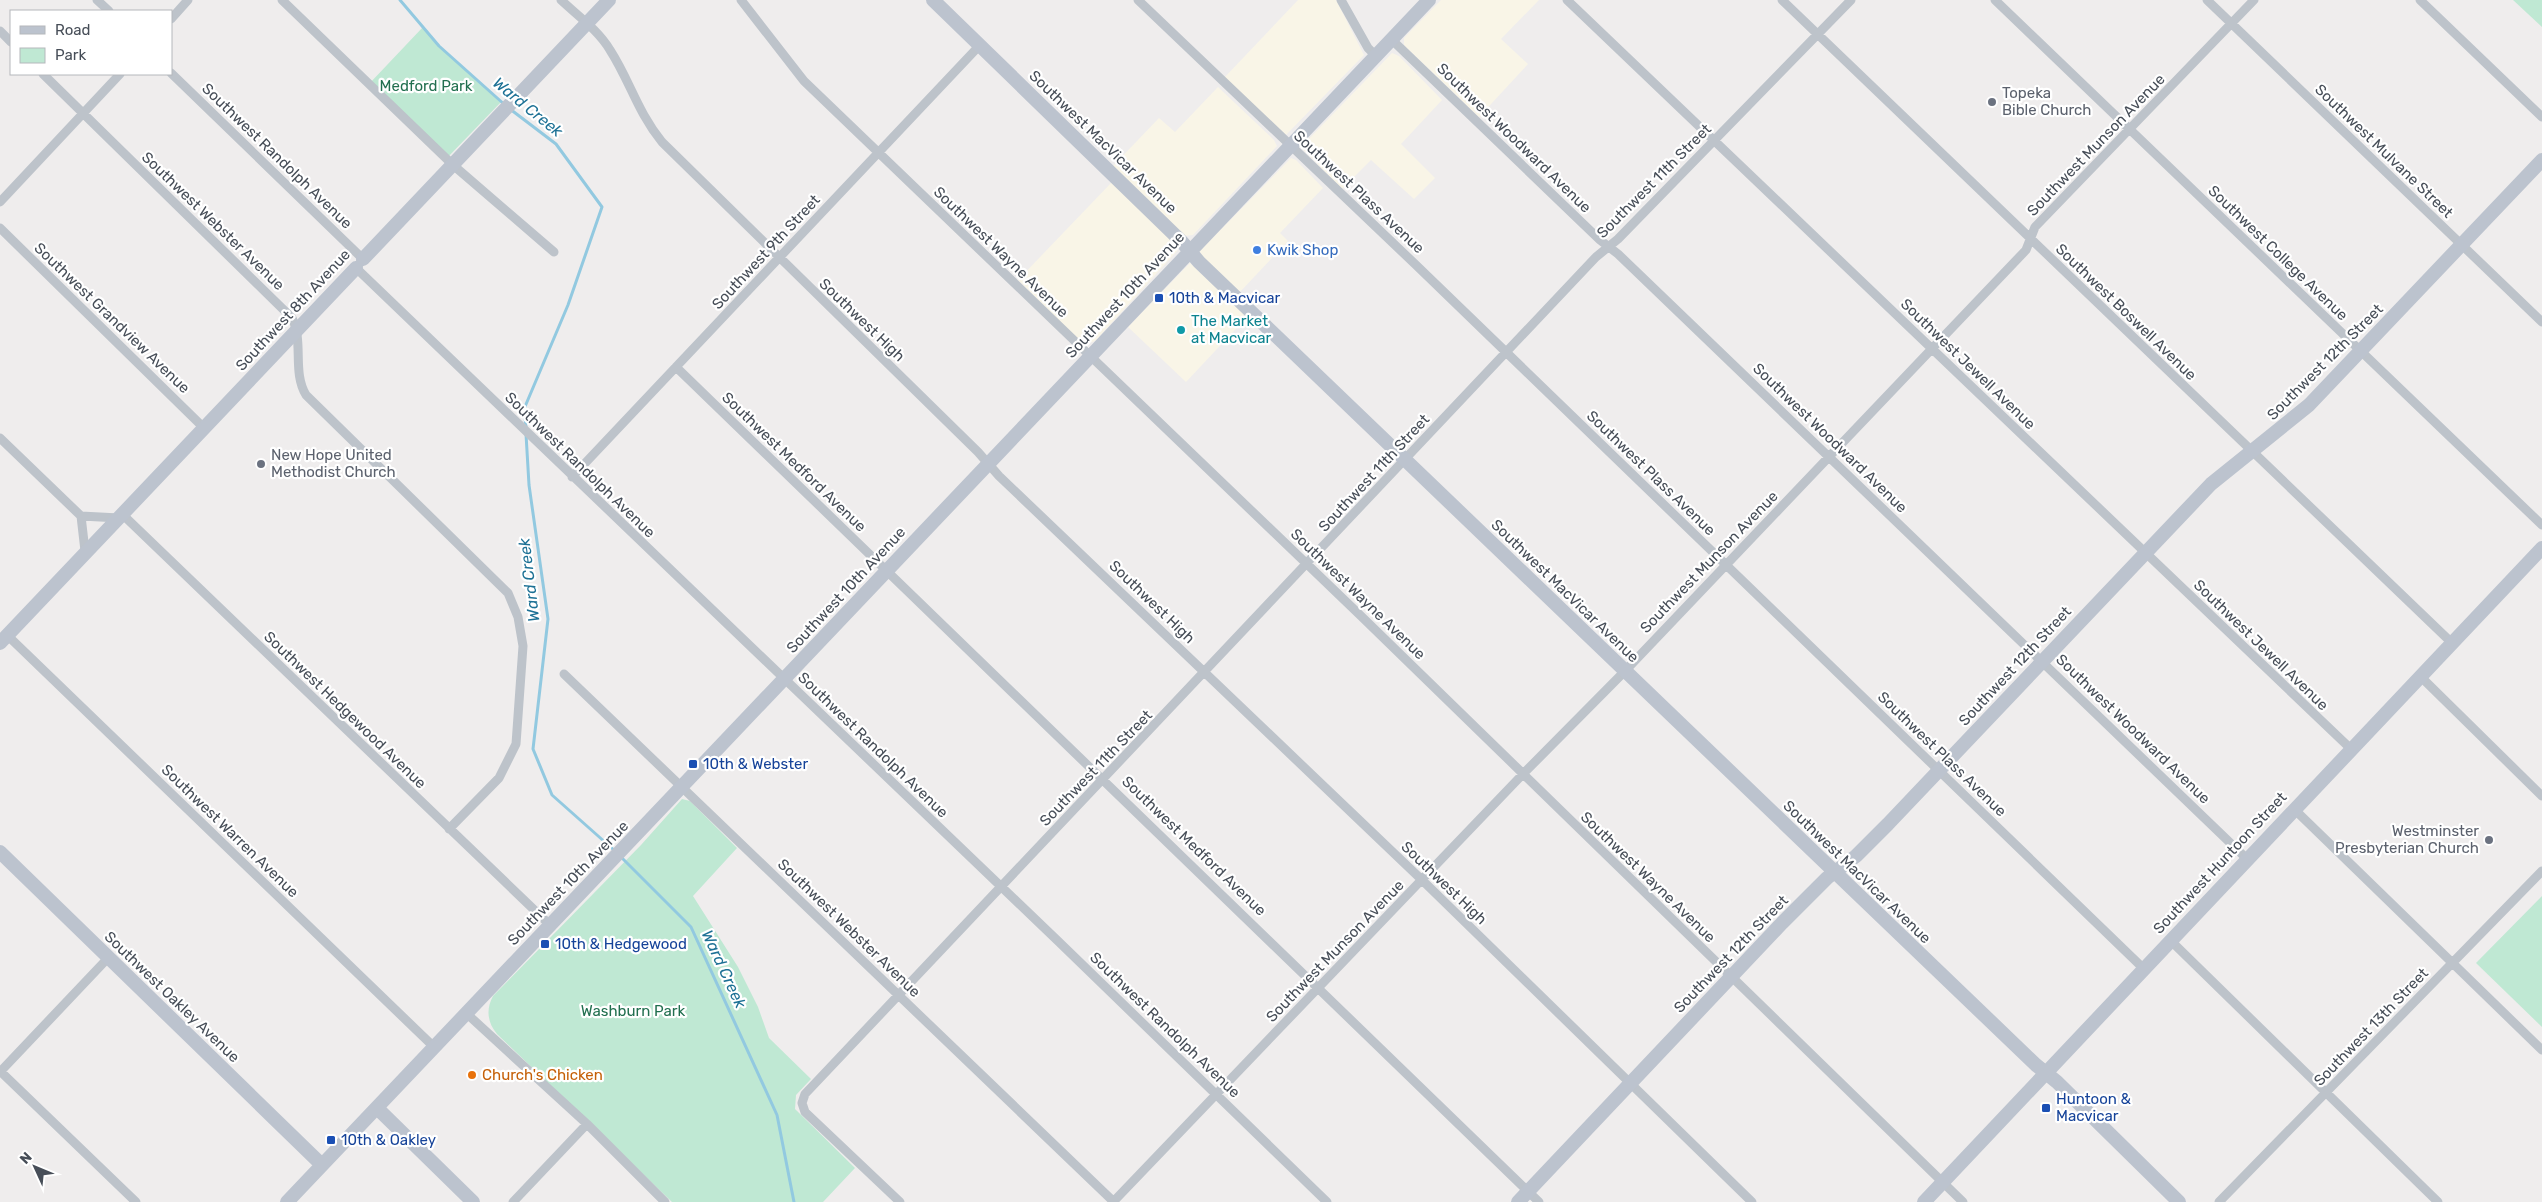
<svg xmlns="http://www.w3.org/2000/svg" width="2542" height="1202" font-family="Rubik,sans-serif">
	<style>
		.commercial { fill: #f9f5e7 }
		.green { fill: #bfe8d3 }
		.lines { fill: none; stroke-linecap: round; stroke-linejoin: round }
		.stream { stroke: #92c9e0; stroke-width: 3 }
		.street { stroke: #bdc3ca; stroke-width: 9 }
		.secondary { stroke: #bcc3ce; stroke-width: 14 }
		.worship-dot { fill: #6b7280; stroke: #fff; stroke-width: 2 }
		.shop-dot { fill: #3f7fe0; stroke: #fff; stroke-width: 2 }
		.transit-dot { fill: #1a4fb4; stroke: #fff; stroke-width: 2 }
		.culture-dot { fill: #0f9aa8; stroke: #fff; stroke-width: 2 }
		.food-dot { fill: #e8710a; stroke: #fff; stroke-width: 2 }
		.labels { text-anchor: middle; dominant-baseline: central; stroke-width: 4.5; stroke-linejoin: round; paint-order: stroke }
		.park-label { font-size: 15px; fill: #216f4f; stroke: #fff }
		.worship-label { font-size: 15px; fill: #5b616d; stroke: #fff; text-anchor: start }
		.street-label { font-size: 15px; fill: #474e58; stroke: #fff }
		.shop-label { font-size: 15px; fill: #366cbe; stroke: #fff; text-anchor: start }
		.transit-label { font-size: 15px; fill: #164399; stroke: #fff; text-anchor: start }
		.culture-label { font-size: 15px; fill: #0d838f; stroke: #fff; text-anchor: start }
		.food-label { font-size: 15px; fill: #c56008; stroke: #fff; text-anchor: start }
		.water-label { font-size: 16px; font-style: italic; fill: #1d7195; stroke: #fff }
	</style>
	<rect width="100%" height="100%" fill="#efeded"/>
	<path class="commercial" d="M1298 0H1336L1364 55 1286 135 1224 78Z
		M1441 0H1539L1501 39 1528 64 1479 117 1404 45V38Z
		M1392 53 1399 56 1442 100 1401 144 1435 178 1414 199 1371 160 1342 189 1301 147Z
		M1218 87 1274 140 1277 146 1193 235 1184 236 1113 166 1159 118 1175 132Z
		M1291 158 1296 160 1323 188 1280 233 1288 241 1239 293 1201 255 1200 251Z
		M1112 182 1176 245 1178 250 1095 341 1086 344 1082 343 1018 280Z
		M1190 263 1247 317 1186 382 1128 327Z"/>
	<path class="green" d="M2513 0H2542V27Z
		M423 27 439 46 501 102 446 159 369 84Z
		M682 799 690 801 737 848 693 896 738 967 758 1007 769 1038 811 1079 796 1095 795 1109 855 1168 823 1202H672L497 1034C487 1022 486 1009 493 996L641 845Z
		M2542 896V1027L2476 963Z"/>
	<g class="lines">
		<path class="stream" d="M400 0 439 46 505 105
			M510 109 556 144 602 207 568 305 524 409 526 427
			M526 434 529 485 548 619 533 749 552 795 615 851
			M621 857 691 927 777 1115 794 1202"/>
		<path class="street" d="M97 0 109 11
			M282 0 453 165 554 252
			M561 0C578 16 598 30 610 50 630 81 637 111 662 142L978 452 999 476 1422 880 1752 1202
			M741 0 804 81 1361 616 1963 1202
			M1138 0 1416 265 2143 968
			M1341 0 1368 48 1375 55
			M1567 0 2351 749
			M1782 0 2452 643
			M1995 0 2542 525
			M2207 0 2542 322
			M2420 0 2542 117
			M171 19 188 0
			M0 31 11 42
			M1391 39 1600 240 1618 254 2247 859
			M171 73 363 259 356 268 1059 942 1327 1202
			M43 74 292 318C304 342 292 372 306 395L508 593 518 617 523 646 516 744 499 778 449 829
			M0 202 120 74
			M0 228 204 428
			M676 367 1539 1202
			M0 438 81 516 85 551
			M572 477 980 45
			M122 514 550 925
			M81 516 119 518
			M7 635 434 1047
			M564 674 1114 1202
			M2420 676 2542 796
			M2294 809 2542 1050
			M2170 940 2438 1202
			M466 1013 587 1124 665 1202
			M0 1071 136 1202
			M0 1072 108 958
			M513 1202 587 1124
			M900 1202 805 1112 802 1103 805 1094 1596 257 1618 239 1851 0
			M1113 1202 1522 775 1625 671 2026 250 2035 227 2254 0
			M2219 1202 2542 871"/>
		<path class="secondary" d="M933 0 1182 242 1199 262 2036 1065 2057 1082 2179 1202
			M363 259 609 0
			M0 643 356 268
			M0 852 322 1165
			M377 1108 473 1202
			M287 1202 1429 0
			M1518 1202 1782 923 1827 878 1856 856 1888 824 2211 484 2309 405 2542 160
			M1924 1202 2542 548"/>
	</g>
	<g class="worship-dot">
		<circle cx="1992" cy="102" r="5"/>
		<circle cx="261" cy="464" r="5"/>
		<circle cx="2489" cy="840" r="5"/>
	</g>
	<circle class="shop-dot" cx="1257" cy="250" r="5"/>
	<g class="transit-dot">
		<rect x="1154" y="293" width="10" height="10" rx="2.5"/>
		<rect x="688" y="759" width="10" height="10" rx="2.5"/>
		<rect x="540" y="939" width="10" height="10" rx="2.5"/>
		<rect x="2041" y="1103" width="10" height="10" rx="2.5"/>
		<rect x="326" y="1135" width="10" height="10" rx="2.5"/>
	</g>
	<circle class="culture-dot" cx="1181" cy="330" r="5"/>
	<circle class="food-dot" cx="472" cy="1075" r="5"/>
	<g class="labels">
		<g class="park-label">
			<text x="426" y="86">Medford Park</text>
			<text x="633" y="1011">Washburn Park</text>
		</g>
		<g class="worship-label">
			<text x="2002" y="93">Topeka<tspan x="2002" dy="17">Bible Church</tspan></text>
			<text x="271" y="455">New Hope United<tspan x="271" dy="17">Methodist Church</tspan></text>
			<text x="2479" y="831" text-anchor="end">Westminster<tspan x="2479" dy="17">Presbyterian Church</tspan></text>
		</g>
		<g class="street-label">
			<text transform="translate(1514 138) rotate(44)">Southwest Woodward Avenue</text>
			<text transform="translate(1103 142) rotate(44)">Southwest MacVicar Avenue</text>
			<text transform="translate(2096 145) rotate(-46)">Southwest Munson Avenue</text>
			<text transform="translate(2384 151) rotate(44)">Southwest Mulvane Street</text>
			<text transform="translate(277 156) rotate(44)">Southwest Randolph Avenue</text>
			<text transform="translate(1654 181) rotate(-45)">Southwest 11th Street</text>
			<text transform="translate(1359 192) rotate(43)">Southwest Plass Avenue</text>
			<text transform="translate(213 221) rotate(44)">Southwest Webster Avenue</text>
			<text transform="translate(766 252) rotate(-47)">Southwest 9th Street</text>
			<text transform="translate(1001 252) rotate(44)">Southwest Wayne Avenue</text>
			<text transform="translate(2278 253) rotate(44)">Southwest College Avenue</text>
			<text transform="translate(1125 295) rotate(-47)">Southwest 10th Avenue</text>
			<text transform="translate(293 310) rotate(-47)">Southwest 8th Avenue</text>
			<text transform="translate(2126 312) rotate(44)">Southwest Boswell Avenue</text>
			<text transform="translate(112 318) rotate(44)">Southwest Grandview Avenue</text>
			<text transform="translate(862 320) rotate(44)">Southwest High</text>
			<text transform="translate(2325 362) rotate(-45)">Southwest 12th Street</text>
			<text transform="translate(1968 364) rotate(44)">Southwest Jewell Avenue</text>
			<text transform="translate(1830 438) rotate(44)">Southwest Woodward Avenue</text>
			<text transform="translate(794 462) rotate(44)">Southwest Medford Avenue</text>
			<text transform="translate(580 465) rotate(44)">Southwest Randolph Avenue</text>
			<text transform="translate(1374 473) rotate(-47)">Southwest 11th Street</text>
			<text transform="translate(1651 473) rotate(44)">Southwest Plass Avenue</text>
			<text transform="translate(1709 562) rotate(-46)">Southwest Munson Avenue</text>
			<text transform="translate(846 590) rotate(-47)">Southwest 10th Avenue</text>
			<text transform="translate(1565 591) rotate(44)">Southwest MacVicar Avenue</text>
			<text transform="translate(1358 594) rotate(44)">Southwest Wayne Avenue</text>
			<text transform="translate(1152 602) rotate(44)">Southwest High</text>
			<text transform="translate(2261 645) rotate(44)">Southwest Jewell Avenue</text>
			<text transform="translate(2015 666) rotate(-47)">Southwest 12th Street</text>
			<text transform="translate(345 710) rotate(44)">Southwest Hedgewood Avenue</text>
			<text transform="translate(2133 729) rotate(44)">Southwest Woodward Avenue</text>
			<text transform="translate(873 745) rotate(44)">Southwest Randolph Avenue</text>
			<text transform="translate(1942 754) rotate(44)">Southwest Plass Avenue</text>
			<text transform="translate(1096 768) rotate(-46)">Southwest 11th Street</text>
			<text transform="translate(230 831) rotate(44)">Southwest Warren Avenue</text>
			<text transform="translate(1194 846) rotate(44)">Southwest Medford Avenue</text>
			<text transform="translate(2220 863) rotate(-47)">Southwest Huntoon Street</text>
			<text transform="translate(1857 872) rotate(44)">Southwest MacVicar Avenue</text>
			<text transform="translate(1648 877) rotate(44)">Southwest Wayne Avenue</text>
			<text transform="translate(568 883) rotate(-46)">Southwest 10th Avenue</text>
			<text transform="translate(1444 883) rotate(44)">Southwest High</text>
			<text transform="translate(849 928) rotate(44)">Southwest Webster Avenue</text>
			<text transform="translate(1335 951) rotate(-46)">Southwest Munson Avenue</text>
			<text transform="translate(1731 954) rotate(-46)">Southwest 12th Street</text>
			<text transform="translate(172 997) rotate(44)">Southwest Oakley Avenue</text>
			<text transform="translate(1165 1025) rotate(44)">Southwest Randolph Avenue</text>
			<text transform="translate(2371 1027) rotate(-46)">Southwest 13th Street</text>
		</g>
		<g class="shop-label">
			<text x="1267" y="250">Kwik Shop</text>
		</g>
		<g class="transit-label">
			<text x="1169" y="298">10th &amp; Macvicar</text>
			<text x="703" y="764">10th &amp; Webster</text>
			<text x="555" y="944">10th &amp; Hedgewood</text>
			<text x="2056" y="1099">Huntoon &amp;<tspan x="2056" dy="17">Macvicar</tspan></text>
			<text x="341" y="1140">10th &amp; Oakley</text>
		</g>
		<g class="culture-label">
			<text x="1191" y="321">The Market<tspan x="1191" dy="17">at Macvicar</tspan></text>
		</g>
		<g class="food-label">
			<text x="482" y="1075">Church's Chicken</text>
		</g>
		<g class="water-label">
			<text transform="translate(528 107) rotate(39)">Ward Creek</text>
			<text transform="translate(529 580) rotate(-97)">Ward Creek</text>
			<text transform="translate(724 969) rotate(65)">Ward Creek</text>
		</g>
	</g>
	<rect x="10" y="10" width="162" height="65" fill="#ffffff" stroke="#b5b8bc"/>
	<rect x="20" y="26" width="25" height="8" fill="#bcc3ce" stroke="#b5b8bc"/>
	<text x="55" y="35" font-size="15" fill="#474e58">Road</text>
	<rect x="20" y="48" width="25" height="15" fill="#bfe8d3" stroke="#b5b8bc"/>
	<text x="55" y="60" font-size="15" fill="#474e58">Park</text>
	<g transform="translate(35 1167) rotate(314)" stroke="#ffffff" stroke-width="4" paint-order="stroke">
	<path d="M0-4L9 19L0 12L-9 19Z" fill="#474e58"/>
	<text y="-8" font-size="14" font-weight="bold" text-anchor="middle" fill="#474e58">N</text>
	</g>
</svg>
